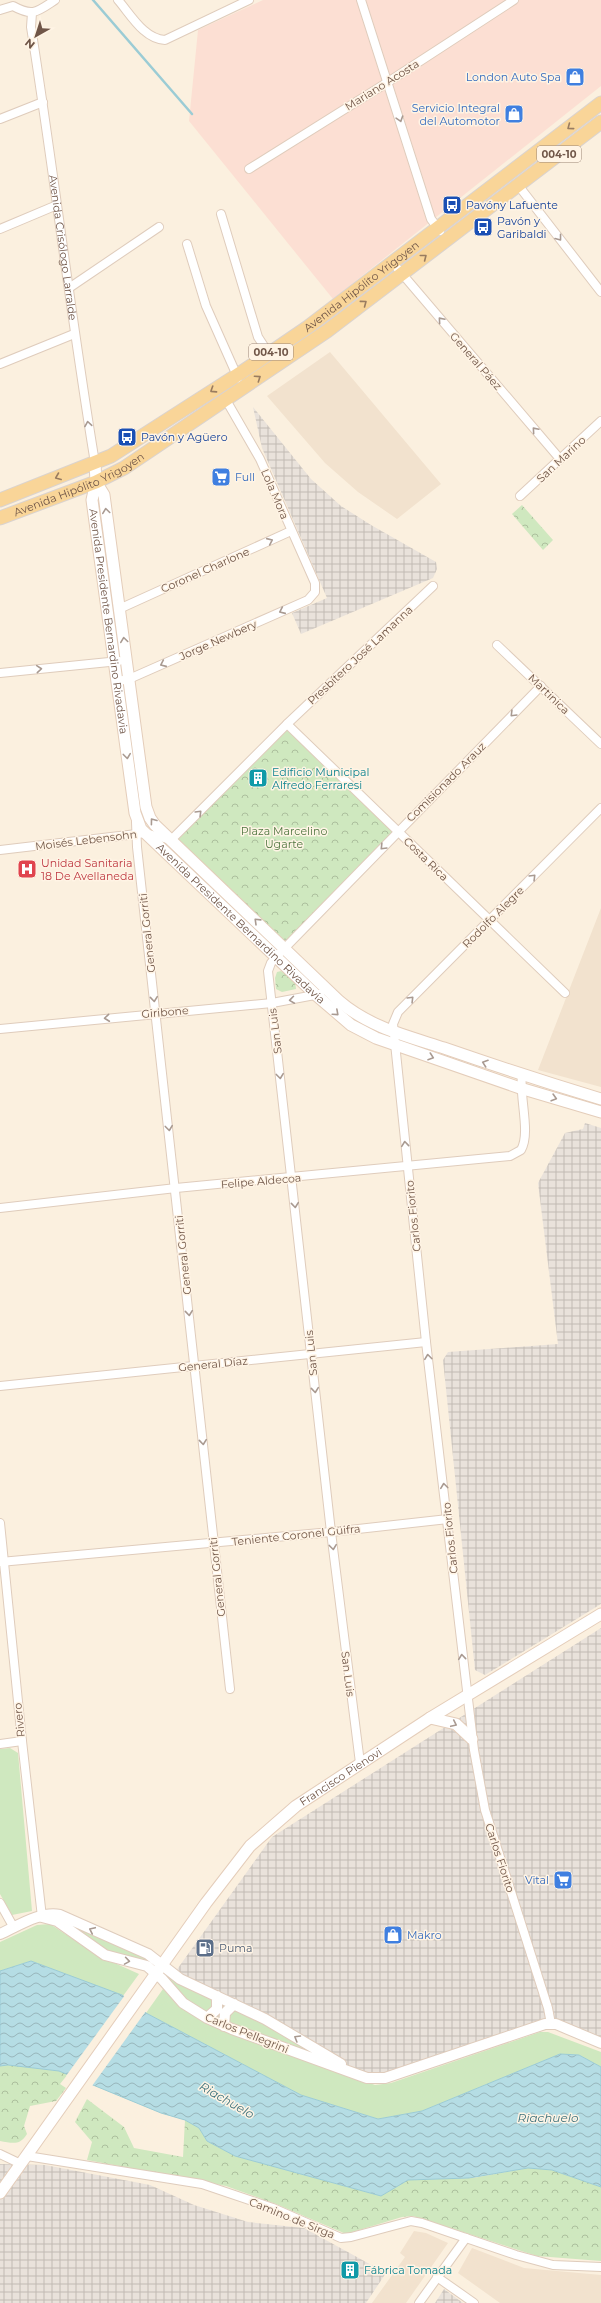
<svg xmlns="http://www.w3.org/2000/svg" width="601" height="2303" font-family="Montserrat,sans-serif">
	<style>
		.residential { fill: #f2e2ce }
		.commercial { fill: #fcdfd3 }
		.industrial { fill: url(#industrial-grid) }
		.green { fill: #cfe8bf }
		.park { fill: url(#park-crowns) }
		.water { fill: url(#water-waves); stroke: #9bccd5 }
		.pier { fill: #fbf0df }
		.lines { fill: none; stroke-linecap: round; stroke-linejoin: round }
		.stream { stroke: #9bccd5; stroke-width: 2.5 }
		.minor-casing { stroke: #dfccbc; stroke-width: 10 }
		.tertiary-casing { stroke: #dfccbc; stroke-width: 12 }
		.secondary-casing { stroke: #e4cdba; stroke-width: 13 }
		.primary-casing { stroke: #dad3cf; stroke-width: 15 }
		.minor { stroke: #fff; stroke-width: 8 }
		.tertiary { stroke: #fff; stroke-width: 10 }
		.secondary { stroke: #fff; stroke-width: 11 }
		.primary { stroke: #f9d598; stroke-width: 13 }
		.oneway { stroke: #a99a91 }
		.oneway2 { stroke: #997c60 }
		.labels { text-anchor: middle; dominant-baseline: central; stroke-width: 3; stroke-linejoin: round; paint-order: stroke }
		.shield { fill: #fff4e5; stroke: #9b8577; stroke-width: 1 }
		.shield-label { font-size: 10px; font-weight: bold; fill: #705648 }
		.shop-label { font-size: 11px; fill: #366cbe; stroke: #fff4e5; text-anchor: end }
		.street-label { font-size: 11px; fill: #705648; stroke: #fff4e5 }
		.transit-label { font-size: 11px; fill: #164399; stroke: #fff4e5; text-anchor: start }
		.culture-label { font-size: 11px; fill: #0d838f; stroke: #fff4e5; text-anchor: start }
		.park-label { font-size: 11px; fill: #517741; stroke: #fff4e5 }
		.health-label { font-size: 11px; fill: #be3a42; stroke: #fff4e5; text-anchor: start }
		.service-label { font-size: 11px; fill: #4e5e75; stroke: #fff4e5; text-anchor: start }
		.water-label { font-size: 12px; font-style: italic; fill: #3f737d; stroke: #fff4e5 }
	</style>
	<defs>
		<pattern id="industrial-grid" width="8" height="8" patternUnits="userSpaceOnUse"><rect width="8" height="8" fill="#e9e2db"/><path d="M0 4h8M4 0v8" fill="none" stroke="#c1bab4"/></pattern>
		<pattern id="park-crowns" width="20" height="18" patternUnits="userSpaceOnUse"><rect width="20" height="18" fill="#cfe8bf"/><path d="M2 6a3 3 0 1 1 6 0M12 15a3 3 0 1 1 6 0" fill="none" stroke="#acbf9d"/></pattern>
		<pattern id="water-waves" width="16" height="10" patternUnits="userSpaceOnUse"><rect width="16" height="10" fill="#b5dde4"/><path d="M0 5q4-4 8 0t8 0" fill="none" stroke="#98b6bb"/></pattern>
	</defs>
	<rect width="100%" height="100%" fill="#fbf0df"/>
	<path class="residential" d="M330 352 441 484 397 519 358 492 325 463 267 396Z
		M601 908V1087L538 1070Z
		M414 2231 426 2233 448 2243 406 2303H372L405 2257 400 2253Z
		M472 2248 524 2268 601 2275V2303H500L458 2273Z"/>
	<path class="commercial" d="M263 0H601V86L333 299 189 121 198 30Z"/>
	<path class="industrial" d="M253 407 311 479 341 506 371 525 436 562 437 569 433 578 301 634 292 613 327 598 262 448Z
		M585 1123 601 1128V1604L485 1675 475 1670 443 1360 448 1352 558 1344 538 1183 565 1133 583 1129Z
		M601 1628V2048L557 2030 545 2029 385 2082 189 2011 163 1989 272 1837Z
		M0 2164 45 2165 150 2185 194 2205 248 2222 304 2228 386 2273 366 2303H0Z
		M444 2289 463 2303H435Z"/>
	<path class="green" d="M10 1748 18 1753 32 1911 12 1915 0 1894V1749Z
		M48 1914 110 1938 361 2076 207 2018 155 1973 123 1960Z
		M50 1924 99 1956 139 1974 123 1996 31 1961 0 1971V1942L37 1925Z
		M163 1989 178 2005 189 2013 226 2030 375 2085 391 2083 540 2032H548L601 2052V2067L579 2055 560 2054 422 2111 378 2119 301 2095 146 2013Z"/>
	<path class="park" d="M522 505 553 540 543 550 512 514Z
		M287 724 397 831 285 948 171 840Z
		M281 971 295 981 296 989 282 992 276 989 275 978 277 972Z
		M8 2065 59 2071 68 2074 60 2084 66 2088 56 2101 30 2106 24 2126 27 2134C20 2146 12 2143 0 2141V2066Z
		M87 2099 124 2127 134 2148 183 2157 185 2120 199 2128 207 2141 235 2156 381 2196 408 2180 473 2178 528 2168 552 2170 601 2187V2261L537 2256 413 2216 402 2217 346 2234 276 2204 226 2186 87 2160 92 2142 75 2122Z"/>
	<path class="water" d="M31 1961 122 1995 146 2013 301 2095 378 2119 422 2111 560 2054 579 2055 601 2067V2187L552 2170 528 2168 469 2178 408 2180 381 2196 235 2156 207 2141 199 2128 185 2120 161 2113 59 2071 8 2065 0 2066V1971Z"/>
	<path class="pier" d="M125 1995 146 2011 92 2086 66 2076Z"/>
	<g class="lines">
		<path class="stream" d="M93 0 192 114"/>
		<defs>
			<g id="minor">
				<path d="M118 0C131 15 144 39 165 40L249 0"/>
				<path d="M361 0 431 219 440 231"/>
				<path d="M0 10 13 6C33 17 37 12 55 0"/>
				<path id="s1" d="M32 13 31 27C54 172 71 318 95 463"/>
				<path d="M0 119 43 102"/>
				<path d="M249 169 388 82 514 0"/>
				<path d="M518 185 601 292"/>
				<path d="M221 214 258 337 269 354"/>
				<path d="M0 229 57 205"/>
				<path d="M187 244 206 306 238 378"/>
				<path d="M392 262 560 459"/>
				<path d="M69 288 159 227"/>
				<path d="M0 364 74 334"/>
				<path d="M520 496 601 421"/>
				<path d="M119 609 291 531"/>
				<path d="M497 645 601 744"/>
				<path d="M0 673 119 661"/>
				<path d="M118 681 129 679 308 600 315 592V583L260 459 226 400"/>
				<path d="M287 724 565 993"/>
				<path d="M136 822 137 847 230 1689"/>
				<path d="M0 850 145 833 171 840 287 724 433 586"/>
				<path d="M0 1029 272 1003 320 994"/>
				<path d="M0 1208 176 1188 510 1156 521 1150C531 1133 519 1097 522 1075"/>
				<path d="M0 1386 426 1342"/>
				<path d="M0 1523 22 1741 42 1917"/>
				<path d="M0 1562 331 1532 448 1519"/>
				<path d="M0 1744 22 1741"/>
				<path d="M360 1763 331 1532 268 971 271 963 276 957 541 686"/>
				<path d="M0 1903 14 1928"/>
				<path d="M551 2024 548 2008 485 1810 474 1750 426 1342 393 1024 398 1012 601 808"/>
				<path d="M0 2154 21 2164"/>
				<path d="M27 2156 202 2184 273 2208 341 2238 351 2237 411 2221 422 2223 516 2255 553 2265 601 2267"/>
				<path d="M437 2277 474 2303"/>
				<path d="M419 2303 466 2238"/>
			</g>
			<path id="tertiary" d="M42 1917 57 1921 105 1955 147 1966 162 1979 183 2003 207 2018 232 2029 367 2078H385L545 2024H556L601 2043
				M0 1934C18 1926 40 1911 60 1915L148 1954 180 1979 265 2019 341 2064
				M207 2018 217 2009V1996
				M224 2026 225 2013 234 2004"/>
			<g id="secondary">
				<path id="s2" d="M95 463 96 482 92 500 135 813 141 829 316 995 351 1025 376 1038 520 1088 601 1112"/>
				<path d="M96 482 104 495 146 807 150 818 155 825 339 1001C369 1027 407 1036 444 1048 496 1066 548 1083 601 1099"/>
				<path d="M430 1718 456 1724 472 1739"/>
				<path id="s3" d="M0 2193 206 1903 250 1846 296 1806 430 1718 601 1614"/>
			</g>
			<g id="primary">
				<path id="s4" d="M0 500 111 456 242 372 308 327 601 103"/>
				<path id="s5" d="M0 518 96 482 124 468 327 331 601 122"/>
			</g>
		</defs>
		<use href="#minor" class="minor-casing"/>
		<use href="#tertiary" class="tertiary-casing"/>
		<use href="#secondary" class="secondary-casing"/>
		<use href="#primary" class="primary-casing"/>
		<use href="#minor" class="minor"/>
		<use href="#tertiary" class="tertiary"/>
		<use href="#secondary" class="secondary"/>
		<use href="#primary" class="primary"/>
	</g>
	<defs><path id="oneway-chevron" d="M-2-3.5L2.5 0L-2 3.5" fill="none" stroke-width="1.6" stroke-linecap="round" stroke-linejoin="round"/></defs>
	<g class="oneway">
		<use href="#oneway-chevron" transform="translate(400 119) rotate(72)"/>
		<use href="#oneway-chevron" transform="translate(559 238) rotate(52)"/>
		<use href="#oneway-chevron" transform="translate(441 320) rotate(-131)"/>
		<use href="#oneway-chevron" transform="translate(88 424) rotate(-99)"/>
		<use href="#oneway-chevron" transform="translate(535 430) rotate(-131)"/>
		<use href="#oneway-chevron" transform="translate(106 511) rotate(-98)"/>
		<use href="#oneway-chevron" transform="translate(270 541) rotate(-24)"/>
		<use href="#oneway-chevron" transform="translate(282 611) rotate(156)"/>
		<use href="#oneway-chevron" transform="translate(124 640) rotate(-98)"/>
		<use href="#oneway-chevron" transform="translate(163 664) rotate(156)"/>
		<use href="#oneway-chevron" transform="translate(39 669) rotate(-5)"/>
		<use href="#oneway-chevron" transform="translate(513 714) rotate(135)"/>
		<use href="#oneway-chevron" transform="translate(127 756) rotate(83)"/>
		<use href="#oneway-chevron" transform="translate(199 813) rotate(-45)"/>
		<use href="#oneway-chevron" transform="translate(153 821) rotate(-127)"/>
		<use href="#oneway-chevron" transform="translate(383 847) rotate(134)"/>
		<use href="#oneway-chevron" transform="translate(533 877) rotate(-45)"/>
		<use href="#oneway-chevron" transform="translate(257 921) rotate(-136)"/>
		<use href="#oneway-chevron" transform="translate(154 999) rotate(84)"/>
		<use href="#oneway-chevron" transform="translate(411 999) rotate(-45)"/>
		<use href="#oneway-chevron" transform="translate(292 1000) rotate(172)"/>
		<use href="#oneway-chevron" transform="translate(336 1013) rotate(42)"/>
		<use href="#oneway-chevron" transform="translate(107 1018) rotate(174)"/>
		<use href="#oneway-chevron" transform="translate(431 1057) rotate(19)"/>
		<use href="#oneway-chevron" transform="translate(485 1063) rotate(-161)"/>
		<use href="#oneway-chevron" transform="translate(280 1076) rotate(83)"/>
		<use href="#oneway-chevron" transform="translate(554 1098) rotate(16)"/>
		<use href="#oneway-chevron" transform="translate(169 1128) rotate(83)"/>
		<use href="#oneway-chevron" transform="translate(405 1144) rotate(-96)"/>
		<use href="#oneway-chevron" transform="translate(295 1205) rotate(84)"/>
		<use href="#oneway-chevron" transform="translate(189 1313) rotate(84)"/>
		<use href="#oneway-chevron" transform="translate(428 1357) rotate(-97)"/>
		<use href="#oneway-chevron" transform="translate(315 1390) rotate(84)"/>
		<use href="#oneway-chevron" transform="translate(203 1442) rotate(84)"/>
		<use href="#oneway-chevron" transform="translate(444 1486) rotate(-97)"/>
		<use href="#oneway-chevron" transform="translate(333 1547) rotate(83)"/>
		<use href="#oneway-chevron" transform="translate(462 1657) rotate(-96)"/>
		<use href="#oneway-chevron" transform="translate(454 1724) rotate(25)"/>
		<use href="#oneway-chevron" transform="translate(92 1930) rotate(-155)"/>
		<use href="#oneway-chevron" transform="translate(127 1961) rotate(9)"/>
		<use href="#oneway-chevron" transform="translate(297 2038) rotate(-149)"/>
	</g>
	<g class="oneway2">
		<use href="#oneway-chevron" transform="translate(570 127) rotate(143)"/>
		<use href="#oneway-chevron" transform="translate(424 257) rotate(-38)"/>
		<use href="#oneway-chevron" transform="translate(364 303) rotate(-37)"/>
		<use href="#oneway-chevron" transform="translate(258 378) rotate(-34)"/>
		<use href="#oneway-chevron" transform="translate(213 390) rotate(147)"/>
		<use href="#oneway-chevron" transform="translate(58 477) rotate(158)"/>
	</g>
	<defs>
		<symbol id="shop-square" viewBox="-11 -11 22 22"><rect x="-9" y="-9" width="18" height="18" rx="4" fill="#3f7fe0" stroke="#fff4e5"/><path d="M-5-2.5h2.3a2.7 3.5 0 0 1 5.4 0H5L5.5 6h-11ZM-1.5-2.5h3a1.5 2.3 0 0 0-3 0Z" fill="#fff"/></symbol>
		<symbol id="bus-square" viewBox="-11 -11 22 22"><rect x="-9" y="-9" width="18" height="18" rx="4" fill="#1a4fb4" stroke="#fff4e5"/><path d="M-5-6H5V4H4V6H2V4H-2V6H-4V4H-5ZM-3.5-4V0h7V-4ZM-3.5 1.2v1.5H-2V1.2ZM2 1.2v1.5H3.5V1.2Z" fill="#fff"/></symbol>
		<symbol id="supermarket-square" viewBox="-11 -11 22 22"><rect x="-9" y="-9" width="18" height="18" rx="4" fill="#3f7fe0" stroke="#fff4e5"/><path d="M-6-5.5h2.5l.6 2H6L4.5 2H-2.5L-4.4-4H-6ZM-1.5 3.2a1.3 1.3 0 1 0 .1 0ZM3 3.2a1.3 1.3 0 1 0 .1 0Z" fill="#fff"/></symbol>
		<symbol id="building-square" viewBox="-11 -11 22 22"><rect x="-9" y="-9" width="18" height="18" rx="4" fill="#0f9aa8" stroke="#fff4e5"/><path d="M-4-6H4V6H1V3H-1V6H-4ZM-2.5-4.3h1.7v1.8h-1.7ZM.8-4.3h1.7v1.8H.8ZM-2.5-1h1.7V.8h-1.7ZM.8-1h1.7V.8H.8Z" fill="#fff"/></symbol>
		<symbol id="hospital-square" viewBox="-11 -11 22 22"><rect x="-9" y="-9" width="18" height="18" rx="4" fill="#e0444e" stroke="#fff4e5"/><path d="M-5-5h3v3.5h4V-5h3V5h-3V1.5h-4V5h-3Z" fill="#fff"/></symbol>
		<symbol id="fuel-square" viewBox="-11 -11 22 22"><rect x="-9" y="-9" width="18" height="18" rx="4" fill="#5c6f8a" stroke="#fff4e5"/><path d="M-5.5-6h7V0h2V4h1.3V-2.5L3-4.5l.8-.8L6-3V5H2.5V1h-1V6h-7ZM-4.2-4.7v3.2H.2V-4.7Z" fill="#fff"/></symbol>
	</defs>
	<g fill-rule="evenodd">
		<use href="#shop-square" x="564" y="66" width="22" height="22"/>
		<use href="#shop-square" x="503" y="103" width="22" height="22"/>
		<use href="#bus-square" x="441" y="194" width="22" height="22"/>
		<use href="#bus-square" x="472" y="216" width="22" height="22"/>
		<use href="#bus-square" x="116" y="426" width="22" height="22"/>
		<use href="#supermarket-square" x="210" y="466" width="22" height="22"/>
		<use href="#building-square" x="247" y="767" width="22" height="22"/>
		<use href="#hospital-square" x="16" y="858" width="22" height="22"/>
		<use href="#supermarket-square" x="552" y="1869" width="22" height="22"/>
		<use href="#shop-square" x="382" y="1924" width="22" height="22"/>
		<use href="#fuel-square" x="194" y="1937" width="22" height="22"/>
		<use href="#building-square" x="339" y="2259" width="22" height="22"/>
	</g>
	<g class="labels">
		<g class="shield">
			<rect x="537" y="146" width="44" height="16" rx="3"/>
			<rect x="249" y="344" width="44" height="16" rx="3"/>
		</g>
		<g class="shield-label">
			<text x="559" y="154">004-10</text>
			<text x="271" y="352">004-10</text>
		</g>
		<g class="shop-label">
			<text x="561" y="77">London Auto Spa</text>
			<text x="500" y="108">Servicio Integral<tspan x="500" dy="13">del Automotor</tspan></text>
			<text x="235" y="477" text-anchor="start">Full</text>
			<text x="549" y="1880">Vital</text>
			<text x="407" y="1935" text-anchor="start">Makro</text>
		</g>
		<g class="street-label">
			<text transform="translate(382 85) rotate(-32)">Mariano Acosta</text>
			<text stroke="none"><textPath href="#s1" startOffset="237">Avenida Crisólogo Larralde</textPath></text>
			<text stroke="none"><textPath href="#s4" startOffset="422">Avenida Hipólito Yrigoyen</textPath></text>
			<text transform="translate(476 361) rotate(49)">General Páez</text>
			<text transform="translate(561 459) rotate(-43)">San Marino</text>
			<text stroke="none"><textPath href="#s5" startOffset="86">Avenida Hipólito Yrigoyen</textPath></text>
			<text transform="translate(275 494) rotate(67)">Lola Mora</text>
			<text transform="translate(205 570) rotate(-24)">Coronel Charlone</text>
			<text stroke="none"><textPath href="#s2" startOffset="160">Avenida Presidente Bernardino Rivadavia</textPath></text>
			<text transform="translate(218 640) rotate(-24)">Jorge Newbery</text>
			<text transform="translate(360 655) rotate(-43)">Presbítero José Lamanna</text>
			<text transform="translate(549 694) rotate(44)">Martinica</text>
			<text transform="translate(446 782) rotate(-45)">Comisionado Arauz</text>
			<text transform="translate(86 840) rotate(-7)">Moisés Lebensohn</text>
			<text transform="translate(426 859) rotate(44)">Costa Rica</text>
			<text transform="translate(493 917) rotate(-45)">Rodolfo Alegre</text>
			<text stroke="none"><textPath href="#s2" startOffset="508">Avenida Presidente Bernardino Rivadavia</textPath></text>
			<text transform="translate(147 933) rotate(-96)">General Gorriti</text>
			<text transform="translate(165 1012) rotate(-5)">Giribone</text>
			<text transform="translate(275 1031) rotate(-97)">San Luis</text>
			<text transform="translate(261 1181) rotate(-5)">Felipe Aldecoa</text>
			<text transform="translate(413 1216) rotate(-96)">Carlos Fiorito</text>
			<text transform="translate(183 1255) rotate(-96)">General Gorriti</text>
			<text transform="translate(311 1353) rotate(-96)">San Luis</text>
			<text transform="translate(213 1364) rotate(-6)">General Díaz</text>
			<text transform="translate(296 1535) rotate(-6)">Teniente Coronel Güifra</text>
			<text transform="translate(450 1538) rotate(-96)">Carlos Fiorito</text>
			<text transform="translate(217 1577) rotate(-96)">General Gorriti</text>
			<text transform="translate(348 1674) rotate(83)">San Luis</text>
			<text transform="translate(19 1720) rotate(-96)">Rivero</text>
			<text stroke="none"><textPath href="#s3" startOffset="542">Francisco Pienovi</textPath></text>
			<text transform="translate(500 1858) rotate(72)">Carlos Fiorito</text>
			<text transform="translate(247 2033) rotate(22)">Carlos Pellegrini</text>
			<text transform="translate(292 2218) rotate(22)">Camino de Sirga</text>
		</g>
		<g class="transit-label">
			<text x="466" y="205">Pavóny Lafuente</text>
			<text x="497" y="221">Pavón y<tspan x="497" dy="13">Garibaldi</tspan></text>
			<text x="141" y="437">Pavón y Agüero</text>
		</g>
		<g class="culture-label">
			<text x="272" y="772">Edificio Municipal<tspan x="272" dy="13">Alfredo Ferraresi</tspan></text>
			<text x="364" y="2270">Fábrica Tomada</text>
		</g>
		<g class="park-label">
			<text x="284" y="831">Plaza Marcelino<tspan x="284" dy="13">Ugarte</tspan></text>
		</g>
		<g class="health-label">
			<text x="41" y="863">Unidad Sanitaria<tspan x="41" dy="13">18 De Avellaneda</tspan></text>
		</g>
		<g class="service-label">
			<text x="219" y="1948">Puma</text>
		</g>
		<g class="water-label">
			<text transform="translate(227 2100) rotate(30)">Riachuelo</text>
			<text x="548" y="2117">Riachuelo</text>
		</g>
	</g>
	<g transform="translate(36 36) rotate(219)" stroke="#fff4e5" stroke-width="3" paint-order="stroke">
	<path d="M0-3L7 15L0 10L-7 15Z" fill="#705648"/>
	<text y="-6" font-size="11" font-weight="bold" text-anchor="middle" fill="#705648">N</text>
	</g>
</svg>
